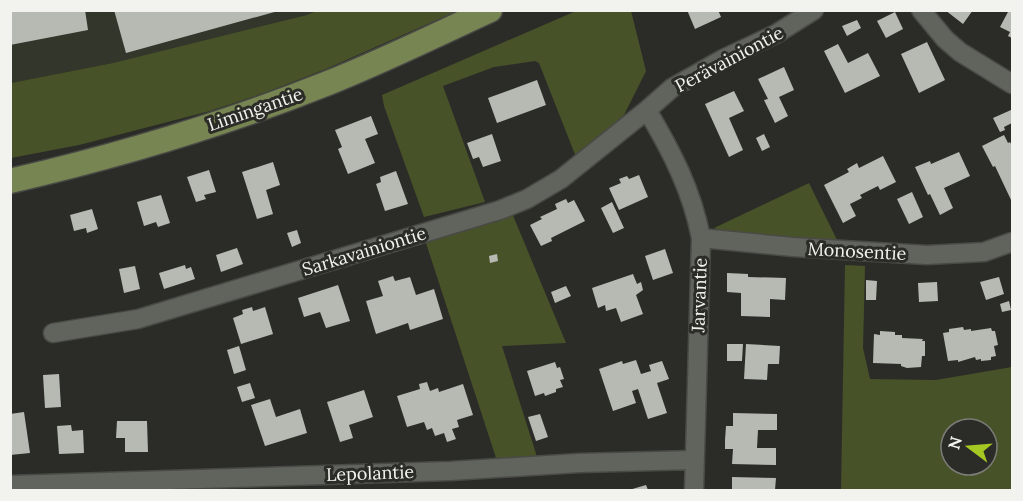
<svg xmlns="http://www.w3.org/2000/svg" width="1023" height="501" font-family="Lora,serif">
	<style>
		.built { fill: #33372b }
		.green { fill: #475229; fill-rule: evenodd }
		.building { fill: #b7bab3 }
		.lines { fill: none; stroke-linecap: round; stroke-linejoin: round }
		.minor-casing { stroke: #494a46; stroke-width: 21 }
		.major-casing { stroke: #494a46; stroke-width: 27 }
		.minor { stroke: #61635d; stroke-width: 18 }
		.major { stroke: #778552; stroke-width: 24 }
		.labels { text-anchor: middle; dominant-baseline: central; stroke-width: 6; stroke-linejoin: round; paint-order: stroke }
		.street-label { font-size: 18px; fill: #f2f3ef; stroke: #2b2c27 }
	</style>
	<rect width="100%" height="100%" fill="#2b2c27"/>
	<path class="built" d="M11 11H318L307 15 113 63 11 83Z"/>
	<path class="green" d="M319 10 457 11 326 69 267 92 210 111 79 145 11 158V83L113 63 307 15Z
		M576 11H631L646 71 624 115 576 157 539 63 535 61 494 67 443 86 485 202 424 217 384 106 382 95Z
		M809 183 839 244 723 232 714 228Z
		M512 213 566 343 502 346 538 460 497 461 425 240Z
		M845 265 865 266 863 348 870 379 936 380 1012 367V490H841ZM951 429H987V465H951Z"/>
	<path class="building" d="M10 10H85L88 30 10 45Z
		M114 10H278V11L126 53Z
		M687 10H718L721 17 695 29Z
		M945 10H973L963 24Z
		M1009 10H1012V38L1008 36 1010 32 1000 27Z
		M895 12 903 29 886 38 877 21Z
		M857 20 861 28 847 36 842 26Z
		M927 42 945 80 919 93 901 54Z
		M838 44 848 63 868 53 880 76 845 93 824 51Z
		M784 67 794 90 779 97 788 116 775 123 764 100 768 99 758 79Z
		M537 80 546 105 497 123 488 98Z
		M734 91 744 111 729 118 743 150 729 157 705 104Z
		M1011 110 1012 123 1004 127 1005 130 1000 132 993 118Z
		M371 116 378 134 365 139 375 163 348 174 338 149 342 147 335 130Z
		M492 134 501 161 483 167 479 157 473 159 467 143Z
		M764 134 770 147 762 151 756 138Z
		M1004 135 1008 143 1010 142 1012 146 1011 150 1012 202 995 166 993 167 982 146Z
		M959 152 970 176 944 188 953 208 940 215 930 194 928 195 915 167 930 161 931 164Z
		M883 156 896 182 880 190 878 186 860 195 862 198 850 204 856 216 843 223 824 185 849 172 847 169 857 163 859 168Z
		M273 162 280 185 266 190 273 214 257 219 242 172Z
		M209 170 216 192 204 195 206 199 196 202 187 177Z
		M396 171 408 204 385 211 376 184 381 182 380 177Z
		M639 175 648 197 619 210 609 188 621 183 619 179 627 176 629 179Z
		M912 192 923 217 909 224 897 199Z
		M161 195 170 223 158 227 156 222 144 226 137 202Z
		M566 199 568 203 574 200 585 221 551 238 552 241 541 246 530 225 542 219 540 217 557 209 555 204Z
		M612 202 624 228 613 233 601 208Z
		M92 209 98 229 87 233 86 228 74 231 70 215Z
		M297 230 301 243 292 247 287 233Z
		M237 248 243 264 221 272 216 255Z
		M665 249 673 273 653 280 645 256Z
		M497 254 498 261 490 263 489 256Z
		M185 265 186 269 191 267 195 279 164 289 159 273Z
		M135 266 140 289 124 293 119 269Z
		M727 273 748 274V277L786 278 785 300 770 299V317L741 316V293L727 292Z
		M633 274 637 284 641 282 643 290 636 295 643 314 621 322 616 308 606 311 605 305 598 308 592 288Z
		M393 276 395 281 410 277 416 295 434 289 443 319 410 330 408 323 376 334 366 301 383 296 378 281Z
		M999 277 1004 294 986 300 980 282Z
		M866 280 877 281 876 300H866Z
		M937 282 938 301 919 302 918 283Z
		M338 285 350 321 326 328 320 312 304 317 298 298Z
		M566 286 571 296 555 303 551 292Z
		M1009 301 1011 310 1002 312 1000 304Z
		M252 307 253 311 265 307 273 334 241 344 233 318 243 314 242 310Z
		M963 327 964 330 971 329V331L991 328 992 331H995L998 345 994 346 996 356 991 357V360L981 361V359L976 360 975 357 958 362V360L948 361 943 333 949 332V329Z
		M880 331 895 332V335H902V338L923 339 922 341H925V356H922L921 367 907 368 901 366V364L873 363 874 334 880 335Z
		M727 344H743L742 361H727Z
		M746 344 780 346 779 364H768L767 380 744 379Z
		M239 346 246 370 234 374 227 350Z
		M636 360 641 374 651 371 649 365 662 361 669 379 657 383 667 413 648 419 638 389 632 391 636 403 613 411 599 369 622 361 623 364Z
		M555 362 557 368 560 367 564 379 560 380 563 387 556 389V392L545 396 544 393 535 396 527 371Z
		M59 374 61 407 45 408 43 375Z
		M427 382 430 391 438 388 439 392 463 384 473 415 457 420 459 427 452 429 456 439 447 442 444 433 435 436 432 428 427 430 424 422 407 427 397 396 420 389 419 384Z
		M250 383 255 398 242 402 237 387Z
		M364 390 373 417 349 425 353 438 340 442 327 402Z
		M270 399 276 417 300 409 307 433 265 446 251 405Z
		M24 412 30 453 10 455V414Z
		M733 413 777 414V430H758L757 448H776V465L732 464 733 449H725V440L726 426H733Z
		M540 414 548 437 536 441 528 417Z
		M117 421H147L148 452H125V438H116Z
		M71 425 72 431 83 430 84 453 59 454 57 426Z
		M732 477 776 478 775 490H732Z
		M646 485 648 490H629Z"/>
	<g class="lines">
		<defs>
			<path id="minor" d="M921 10 945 39 960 52 1012 84
				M647 110C672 152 692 191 701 238L694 490
				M701 238 793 247 927 255 984 252 1012 242
				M53 333 138 319 500 210 527 199 561 179 647 110 672 88 723 59 776 34 814 10
				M10 485 450 471 579 463 694 460"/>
			<path id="major" d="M10 181C118 156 225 124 328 83 383 61 436 35 490 10"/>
		</defs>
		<use href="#minor" class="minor-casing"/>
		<use href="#major" class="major-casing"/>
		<use href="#minor" class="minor"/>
		<use href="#major" class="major"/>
	</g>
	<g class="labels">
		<g class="street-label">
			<text transform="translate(729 59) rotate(-28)">Perävainiontie</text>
			<text transform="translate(255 109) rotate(-19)">Limingantie</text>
			<text transform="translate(364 251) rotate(-17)">Sarkavainiontie</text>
			<text transform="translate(857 251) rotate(3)">Monosentie</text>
			<text transform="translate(699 295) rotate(-88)">Jarvantie</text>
			<text transform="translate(370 473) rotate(-2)">Lepolantie</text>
		</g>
	</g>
	<rect width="1023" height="501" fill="none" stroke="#f2f3ef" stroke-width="24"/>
	<g transform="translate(969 447) rotate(286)"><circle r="28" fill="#2b2c27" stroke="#7b7c77" stroke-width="1.5"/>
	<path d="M0-4.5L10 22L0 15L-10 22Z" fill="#a5c823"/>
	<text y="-9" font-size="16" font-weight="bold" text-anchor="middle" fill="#f2f3ef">N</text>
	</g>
</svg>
